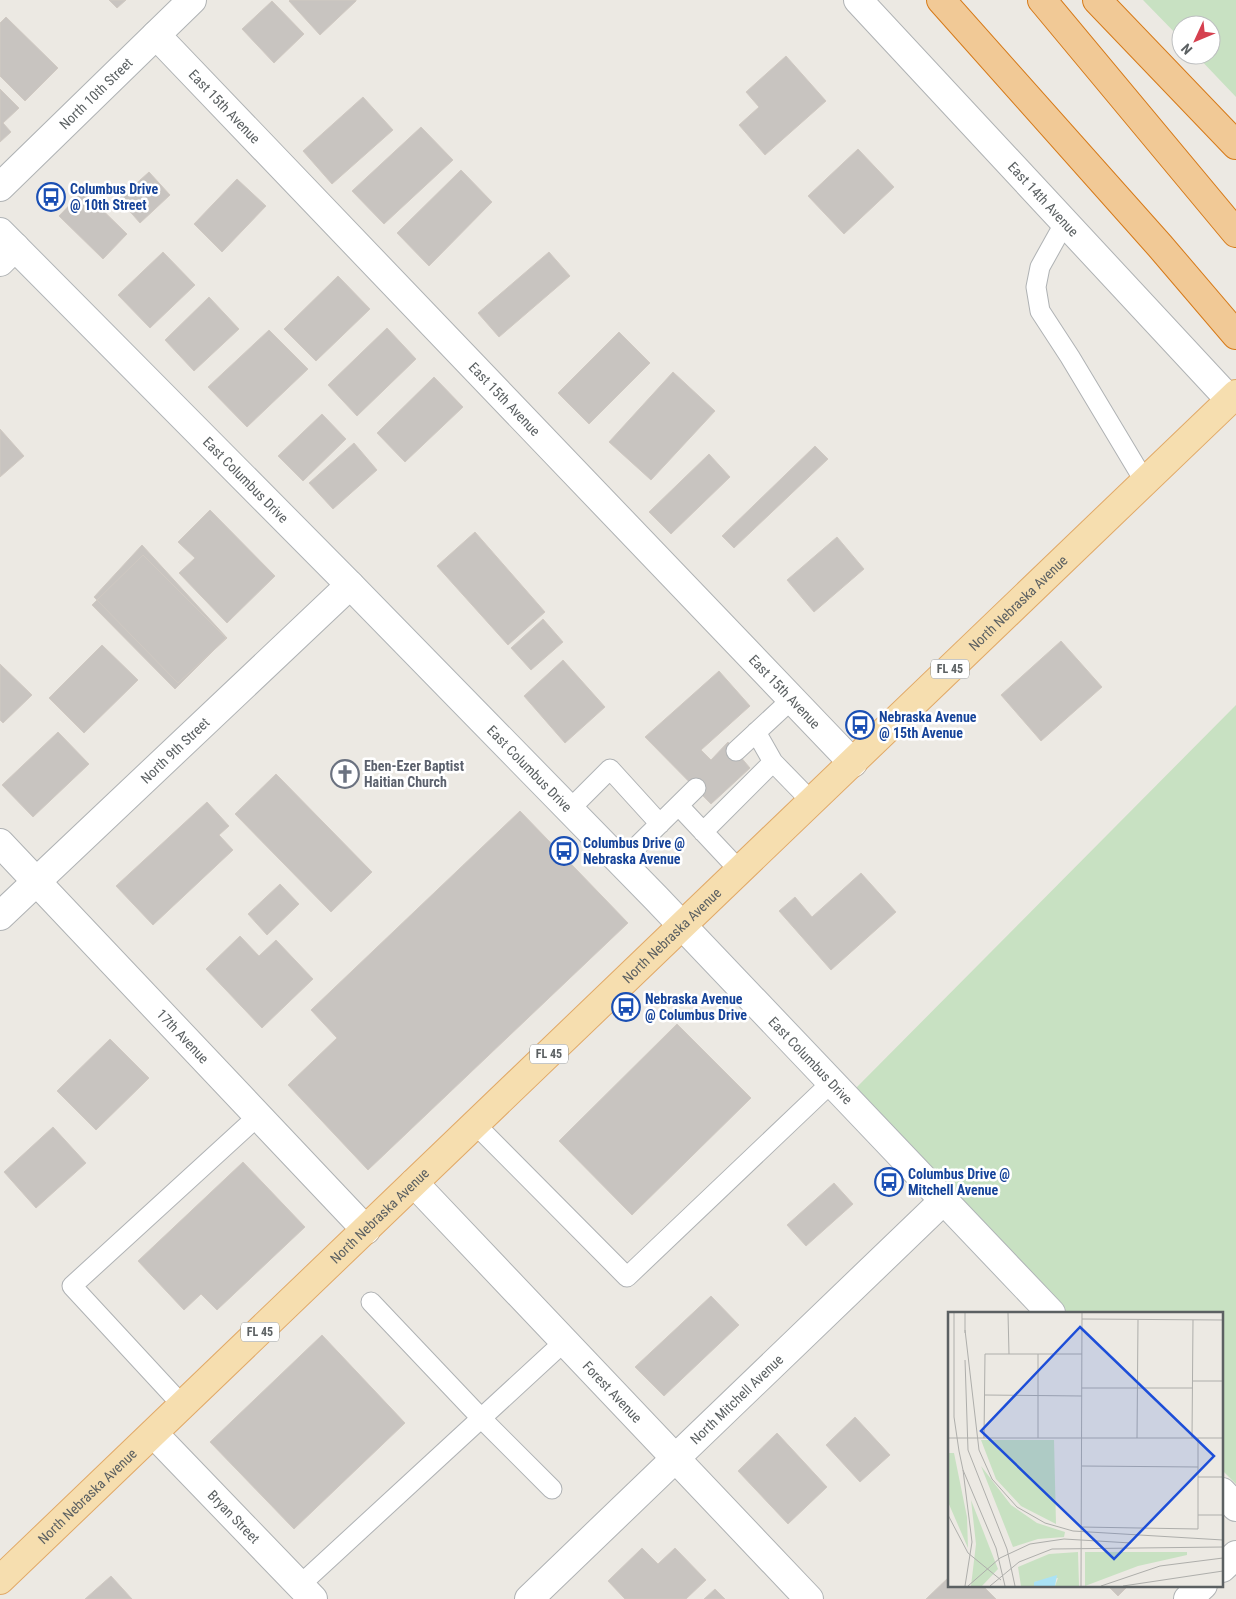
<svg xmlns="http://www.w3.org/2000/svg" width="1236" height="1599" font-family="'Roboto Condensed',sans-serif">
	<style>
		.green { fill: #c8e1c2 }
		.building { fill: #c8c4c0; stroke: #d0c9c2 }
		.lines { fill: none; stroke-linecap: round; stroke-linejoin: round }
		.service-casing { stroke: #afb2b4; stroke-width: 21 }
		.minor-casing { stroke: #afb2b4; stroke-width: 30 }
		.secondary-casing { stroke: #b0b4b7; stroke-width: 30 }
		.primary-casing { stroke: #e1a967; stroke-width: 30 }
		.motorway-casing { stroke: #d67a19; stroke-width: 30 }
		.service { stroke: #fff; stroke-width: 19 }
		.minor { stroke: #fff; stroke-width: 28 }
		.secondary { stroke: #fff; stroke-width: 28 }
		.primary { stroke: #f6deaf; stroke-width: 28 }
		.motorway { stroke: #f1c996; stroke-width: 28 }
		.labels { text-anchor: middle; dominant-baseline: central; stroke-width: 5; stroke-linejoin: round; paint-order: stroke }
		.shield { fill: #fff; stroke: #8c9091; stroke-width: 1 }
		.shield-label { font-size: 12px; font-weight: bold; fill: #5b6062 }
		.street-label { font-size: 14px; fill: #5b6062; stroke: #fff }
		.transit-label { font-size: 14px; font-weight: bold; fill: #164399; stroke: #fff; text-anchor: start }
		.worship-label { font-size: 14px; font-weight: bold; fill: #5b616d; stroke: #fff; text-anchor: start }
		.inset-road { fill: none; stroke: #aeaeab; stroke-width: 1 }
		.view { fill: #1d4ed8; fill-opacity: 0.15; stroke: #1d4ed8; stroke-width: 2.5 }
		.inset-edge { fill: none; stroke: #5b6062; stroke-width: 2.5 }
	</style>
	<rect width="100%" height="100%" fill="#ece9e3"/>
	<path class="green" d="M1143 0H1236V97L1196 55H1211V25H1181V39Z
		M1236 705V1484L1222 1470V1313H1068L856 1088Z"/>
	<path class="building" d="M109 0H126L117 8Z
		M290 0H356V1L320 35 289 1Z
		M272 1 304 34 274 63 242 29Z
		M6 17 58 68 25 101 0 76V23Z
		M786 56 826 101 765 155 739 125 759 107 746 92Z
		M0 89 19 108 3 123 11 132 0 142Z
		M363 97 393 130 332 184 303 151Z
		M421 127 453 160 384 224 352 191Z
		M858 149 894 187 844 234 808 196Z
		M461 170 492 202 429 266 397 233Z
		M149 172 170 195 140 223 119 199Z
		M237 179 266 206 222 252 194 224Z
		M83 191 127 234 103 259 59 216Z
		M163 252 195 285 150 328 118 295Z
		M549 252 570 276 499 337 478 313Z
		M338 276 370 309 316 361 284 329Z
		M209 297 239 329 194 371 165 340Z
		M387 328 416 359 357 416 328 385Z
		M269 330 308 369 247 427 208 387Z
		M619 332 650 363 589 424 558 393Z
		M673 372 715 411 651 480 609 442Z
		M434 377 463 407 405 462 377 433Z
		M322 414 346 439 303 481 278 456Z
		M0 429 24 456 0 477Z
		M354 443 377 470 333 509 309 483Z
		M815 446 828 459 734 548 722 536Z
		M709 454 730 477 671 534 649 512Z
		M210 510 275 576 227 623 179 573 195 558 178 542Z
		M475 532 545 612 508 645 437 566Z
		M837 537 864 569 814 612 787 580Z
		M142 545 227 638 178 683 94 597Z
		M143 555 226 638 175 689 92 605Z
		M543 619 563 642 531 670 511 648Z
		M1061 641 1102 687 1041 741 1001 695Z
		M102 645 138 680 84 733 49 698Z
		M563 660 605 707 565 743 524 696Z
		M0 664 32 695 3 723 0 720Z
		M719 671 750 706 701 750 711 760 728 742 750 768 711 804 645 737Z
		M58 732 89 764 33 817 2 785Z
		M276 774 372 872 331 912 235 814Z
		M207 802 229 826 219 835 233 850 153 925 116 886Z
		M520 811 628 923 368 1170 288 1085 337 1038 311 1010Z
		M861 873 896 912 831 970 779 911 795 897 812 917Z
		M280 884 299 904 267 935 248 914Z
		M240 936 259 956 276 940 313 979 262 1028 206 969Z
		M677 1024 751 1098 632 1215 559 1141Z
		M110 1039 149 1078 96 1130 57 1091Z
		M53 1127 86 1163 36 1208 4 1172Z
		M243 1162 305 1227 217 1310 201 1294 184 1310 138 1261Z
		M834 1183 853 1204 806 1246 787 1225Z
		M711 1296 739 1325 664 1396 635 1367Z
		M322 1335 405 1423 294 1529 210 1442Z
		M855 1417 890 1455 860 1482 826 1445Z
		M777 1433 827 1487 788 1524 738 1471Z
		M642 1548 658 1564 675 1548 706 1580 686 1599H625L608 1581Z
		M111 1576 132 1599H85Z
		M950 1576V1585H982L996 1599H926Z
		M1107 1585H1129L1118 1596Z
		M715 1589 725 1599H704Z"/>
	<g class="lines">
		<defs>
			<path id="service" d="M1065 222 1040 267 1036 287 1040 311 1070 357 1145 482
				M736 751 792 699
				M773 762 812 802
				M679 806 740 871
				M569 810 610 769 660 824
				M703 832 773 762 756 732
				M621 862 696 788
				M476 1125 627 1277 832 1082
				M371 1302 481 1418 552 1489
				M183 1406 72 1286 258 1116
				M300 1585 565 1341"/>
			<g id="minor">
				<path id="s1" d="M858 0 1230 400"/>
				<path id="s2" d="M156 35 853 763"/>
				<path id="s3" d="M0 187 192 0"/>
				<path d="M0 262 15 247"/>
				<path id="s4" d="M0 843 366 1230"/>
				<path id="s5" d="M0 916 350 585"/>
				<path id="s6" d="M414 1183 809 1599"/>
				<path id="s7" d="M154 1434 313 1599"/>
				<path d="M1222 1568 1236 1555"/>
				<path id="s8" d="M529 1599 944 1200"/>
				<path d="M1188 1599 1203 1585"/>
			</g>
			<g id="secondary">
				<path id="s9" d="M0 232 350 585 656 898 1051 1313"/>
				<path d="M1222 1492 1236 1507"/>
			</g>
			<g id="primary">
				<path id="s10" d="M0 1580 1236 394"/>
			</g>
			<path id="motorway" d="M941 0 1160 246 1236 335
				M1042 0 1236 233
				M1097 0 1236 145"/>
		</defs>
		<use href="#service" class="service-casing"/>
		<use href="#minor" class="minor-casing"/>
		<use href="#secondary" class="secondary-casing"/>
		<use href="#primary" class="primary-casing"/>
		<use href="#motorway" class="motorway-casing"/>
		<use href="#service" class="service"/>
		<use href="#minor" class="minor"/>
		<use href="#secondary" class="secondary"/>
		<use href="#primary" class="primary"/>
		<use href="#motorway" class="motorway"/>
	</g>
	<defs>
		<symbol id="bus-ring" viewBox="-11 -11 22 22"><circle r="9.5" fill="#fff" stroke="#1a4fb4" stroke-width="1.5"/><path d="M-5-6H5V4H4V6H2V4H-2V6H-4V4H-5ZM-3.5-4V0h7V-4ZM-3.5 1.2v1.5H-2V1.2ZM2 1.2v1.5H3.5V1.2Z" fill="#1a4fb4"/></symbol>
		<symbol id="church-ring" viewBox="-11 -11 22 22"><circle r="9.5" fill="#fff" stroke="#6b7280" stroke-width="1.5"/><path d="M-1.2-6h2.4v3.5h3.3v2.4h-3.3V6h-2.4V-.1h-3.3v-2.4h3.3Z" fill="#6b7280"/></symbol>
	</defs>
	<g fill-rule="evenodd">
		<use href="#bus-ring" x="35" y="181" width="32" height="32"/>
		<use href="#bus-ring" x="844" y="709" width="32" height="32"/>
		<use href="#church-ring" x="329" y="758" width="32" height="32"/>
		<use href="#bus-ring" x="548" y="835" width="32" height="32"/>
		<use href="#bus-ring" x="610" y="991" width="32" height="32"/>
		<use href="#bus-ring" x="873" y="1166" width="32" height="32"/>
	</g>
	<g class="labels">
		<g class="shield">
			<rect x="931" y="659.5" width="38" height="19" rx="4"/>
			<rect x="530" y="1044.5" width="38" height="19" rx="4"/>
			<rect x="241" y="1322.5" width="38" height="19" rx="4"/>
		</g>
		<g class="shield-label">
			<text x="950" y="669">FL 45</text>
			<text x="549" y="1054">FL 45</text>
			<text x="260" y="1332">FL 45</text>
		</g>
		<g class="street-label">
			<text stroke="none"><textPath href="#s3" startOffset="134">North 10th Street</textPath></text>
			<text stroke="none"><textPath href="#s2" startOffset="99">East 15th Avenue</textPath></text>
			<text stroke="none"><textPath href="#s1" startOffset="272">East 14th Avenue</textPath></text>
			<text stroke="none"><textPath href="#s2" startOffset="504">East 15th Avenue</textPath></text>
			<text stroke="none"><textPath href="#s9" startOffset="349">East Columbus Drive</textPath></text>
			<text stroke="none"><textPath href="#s10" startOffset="1411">North Nebraska Avenue</textPath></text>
			<text stroke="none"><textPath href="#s2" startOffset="909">East 15th Avenue</textPath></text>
			<text stroke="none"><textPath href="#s5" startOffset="241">North 9th Street</textPath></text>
			<text stroke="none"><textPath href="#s9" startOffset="754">East Columbus Drive</textPath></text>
			<text stroke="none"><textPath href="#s10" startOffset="931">North Nebraska Avenue</textPath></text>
			<text stroke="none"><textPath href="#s4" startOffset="266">17th Avenue</textPath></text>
			<text stroke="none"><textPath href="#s9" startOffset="1159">East Columbus Drive</textPath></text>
			<text stroke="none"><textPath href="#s10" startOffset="526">North Nebraska Avenue</textPath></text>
			<text stroke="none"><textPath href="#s6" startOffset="288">Forest Avenue</textPath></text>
			<text stroke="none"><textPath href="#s8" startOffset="288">North Mitchell Avenue</textPath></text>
			<text stroke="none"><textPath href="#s10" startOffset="121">North Nebraska Avenue</textPath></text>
			<text stroke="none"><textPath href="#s7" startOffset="115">Bryan Street</textPath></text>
		</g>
		<g class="transit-label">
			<text x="70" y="189">Columbus Drive<tspan x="70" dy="16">@ 10th Street</tspan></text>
			<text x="879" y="717">Nebraska Avenue<tspan x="879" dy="16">@ 15th Avenue</tspan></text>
			<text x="583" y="843">Columbus Drive @<tspan x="583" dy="16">Nebraska Avenue</tspan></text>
			<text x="645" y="999">Nebraska Avenue<tspan x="645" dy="16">@ Columbus Drive</tspan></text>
			<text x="908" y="1174">Columbus Drive @<tspan x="908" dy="16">Mitchell Avenue</tspan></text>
		</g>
		<g class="worship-label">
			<text x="364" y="766">Eben-Ezer Baptist<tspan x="364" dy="16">Haitian Church</tspan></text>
		</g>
	</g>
	<g transform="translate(948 1312)">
		<rect width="275" height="275" fill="#ece9e3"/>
		<path d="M33 128H106L108 212 73 194 48 167ZM0 141H6L19 205 20 236 0 190ZM33 154 63 193 89 211 117 220 116 225 90 227 65 235ZM23 188 50 257 34 274H23L28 232ZM130 240 131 274H107L110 266 86 270V274H73L70 255 101 242ZM137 240H239V243L190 254 137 274Z" fill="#c8e1c2"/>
		<path d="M109 263 107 274H86V270Z" fill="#aae2f5"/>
		<path class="inset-road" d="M6 1V105L11 139 15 158 48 236 57 274M60 1 61 42M134 7 275 8M17 18 31 138 44 167 69 195 97 211 125 219 275 228M17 21V1M17 48 20 138 59 237 67 274M245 69H275M134 76H245M37 83 134 84M0 126H275M36 126 37 42H134M90 126V42M189 126 190 8M244 126 245 8M134 154 250 155M15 158 24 230 17 274M250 165H275M0 203 20 241 53 268M250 203H275M133 215 250 217V126M20 274 52 246 82 232 116 227 183 231M42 274 71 250 104 237 275 235M133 274 134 1M153 274 212 254 275 246M175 274 275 259"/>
		<path class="view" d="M132 15 266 144 166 247 33 119Z"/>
		<rect width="275" height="275" class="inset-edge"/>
	</g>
	<g transform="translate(1196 40) rotate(226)"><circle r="24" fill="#ffffff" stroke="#bdbfc0"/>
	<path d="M0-4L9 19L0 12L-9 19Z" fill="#d5404f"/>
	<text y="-8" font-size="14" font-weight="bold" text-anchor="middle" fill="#5b6062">N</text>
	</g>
</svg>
